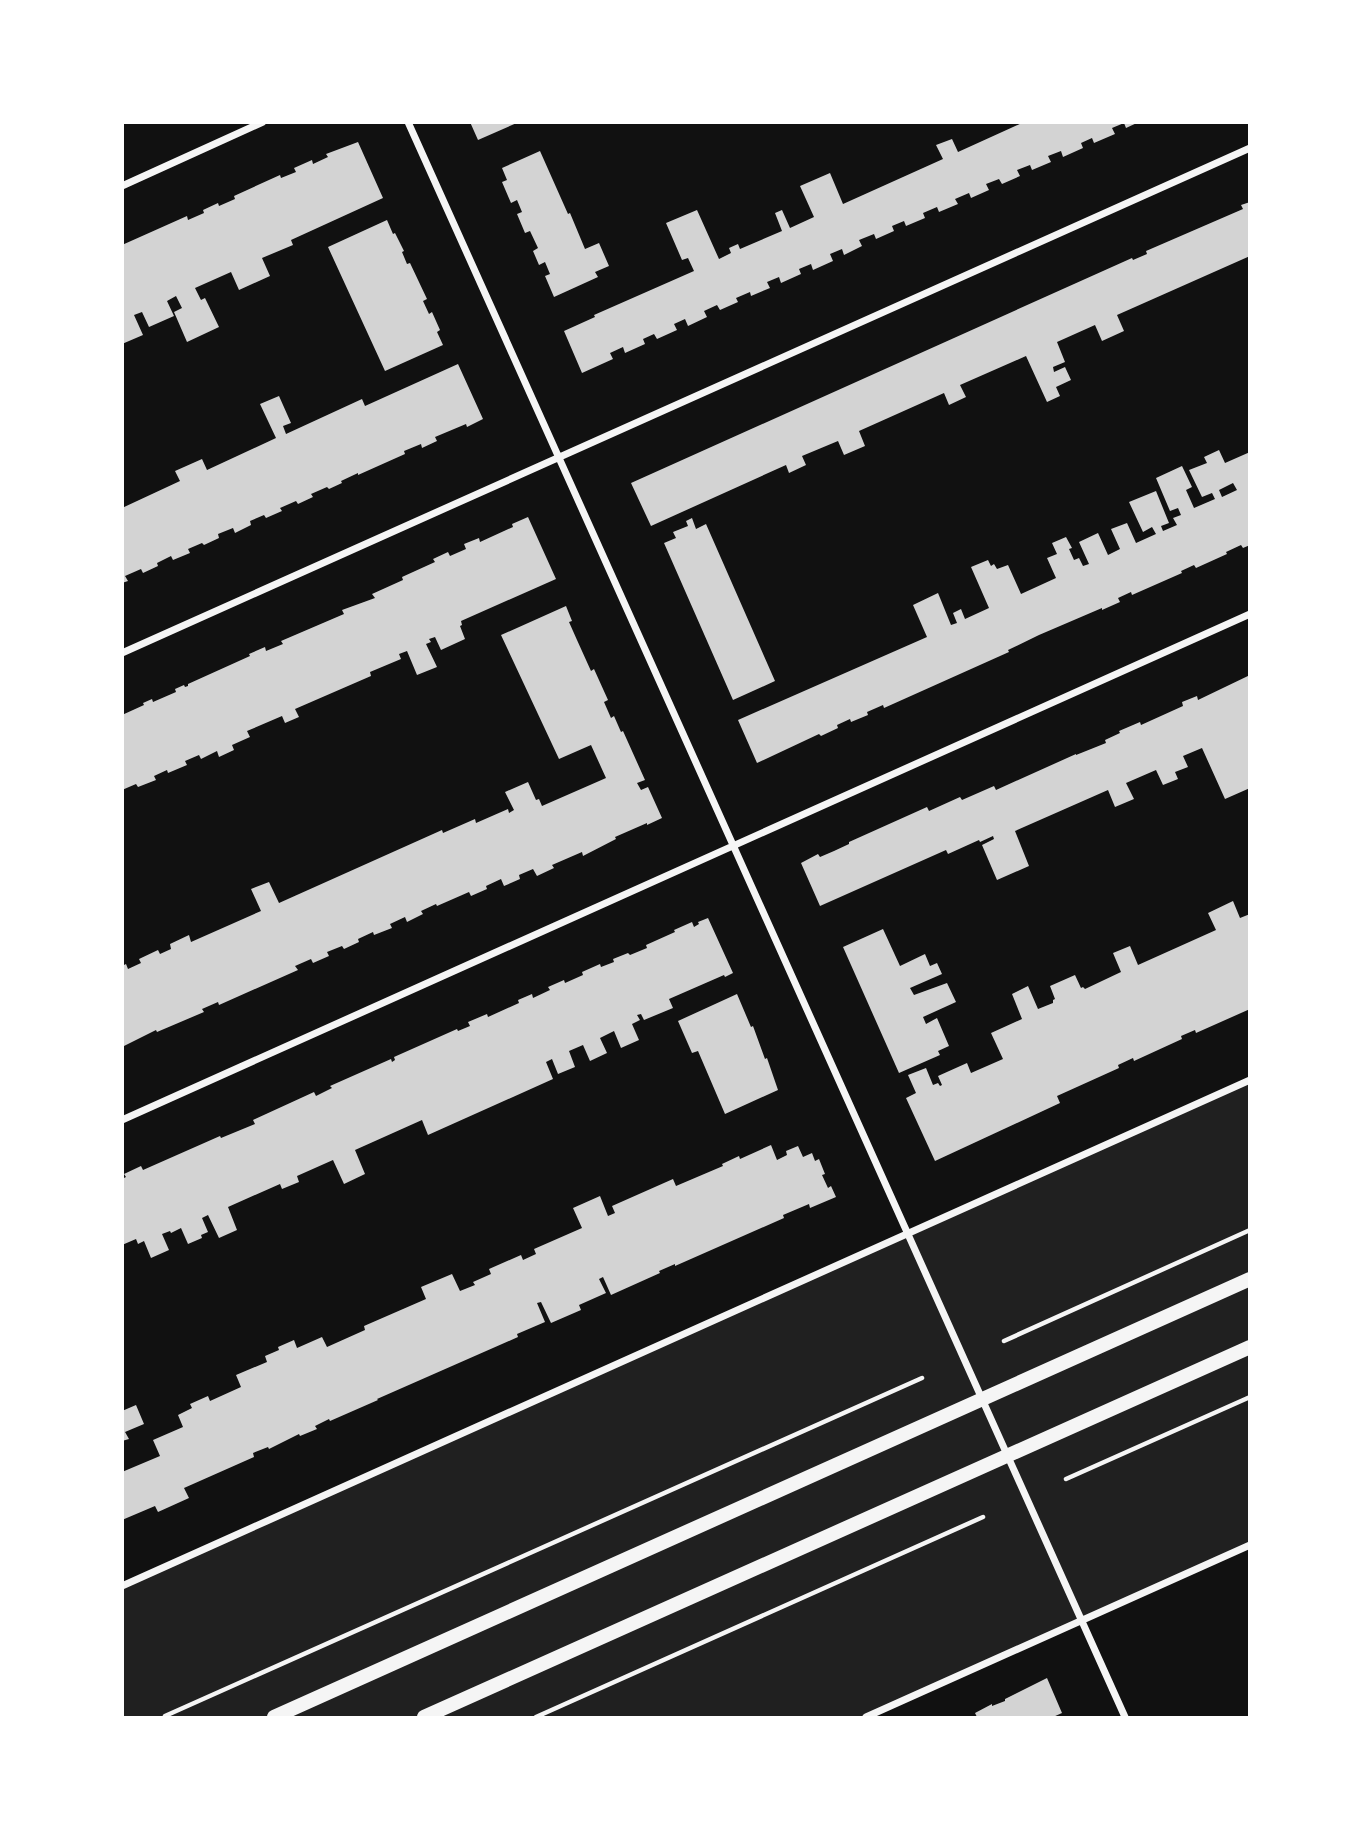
<svg xmlns="http://www.w3.org/2000/svg" width="1372" height="1840" font-family="'IBM Plex Serif',serif">
	<style>
		.green { fill: #202020 }
		.building { fill: #d3d3d3; fill-rule: evenodd }
		.lines { fill: none; stroke-linecap: round; stroke-linejoin: round }
		.path { stroke: #f5f5f5; stroke-width: 4.5 }
		.minor { stroke: #f5f5f5; stroke-width: 7 }
		.secondary { stroke: #f5f5f5; stroke-width: 14 }
	</style>
	<rect width="100%" height="100%" fill="#111"/>
	<path class="green" d="M1249 1080V1546L867 1717H123L122 1586Z"/>
	<path class="building" d="M470 122H519L478 140Z
		M1024 122H1139L1126 128 1124 123 1112 128 1115 134 1094 143 1092 138 1081 143 1083 148 1063 157 1061 151 1048 156 1051 162 1032 170 1030 165 1017 170 1020 176 1002 184 999 179 986 184 989 190 971 198 969 193 955 199 958 204 939 212 937 207 923 213 925 218 906 226 904 221 892 226 894 231 876 239 874 234 859 240 862 246 844 255 842 249 830 254 833 261 813 270 811 264 799 269 801 274 781 283 779 277 767 282 770 288 751 296 750 292 736 298 738 302 720 310 717 305 704 311 707 317 688 326 685 319 674 324 677 330 657 339 654 334 643 339 645 344 625 353 623 347 610 353 613 359 582 373 564 331 595 317 594 315 694 271 688 258 682 260 666 223 697 210 719 259 731 253 729 248 738 244 740 249 782 231 775 213 782 210 790 228 814 217 800 186 830 173 843 204 943 159 936 145 952 139 958 152Z
		M358 142 383 198 291 240 293 245 262 258 270 276 239 290 231 272 195 288 201 300 205 298 219 327 187 342 174 312 182 308 176 296 167 301 174 316 149 327 142 312 134 315 143 335 122 344V245L187 216 188 220 204 213 203 210 218 203 219 206 235 199 234 196 280 175 281 178 296 172 294 168 312 160 313 164 328 157 326 154Z
		M540 151 568 214 570 213 585 249 599 243 609 266 595 272 598 277 554 297 545 276 550 274 545 262 539 265 533 251 538 248 530 231 525 233 517 214 522 212 517 200 511 203 502 182 507 180 502 168Z
		M1250 202V256L1117 315 1124 331 1102 341 1095 325 1057 342 1065 362 1053 367 1054 372 1065 367 1071 380 1056 387 1060 396 1047 402 1026 356 960 385 966 397 949 405 944 393 859 431 865 446 844 455 838 441 802 456 806 465 789 473 786 465 651 526 631 483 1132 258 1133 260 1147 254 1146 251 1243 209 1241 205Z
		M387 220 393 234 395 233 404 251 402 252 407 264 410 263 427 299 423 301 429 314 432 312 440 330 437 332 443 345 385 371 328 247Z
		M458 364 483 419 467 427 466 424 435 437 437 441 422 448 421 444 404 451 405 454 358 475V473L341 481 342 483 329 489 327 487 311 494 313 497 298 504 296 501 280 508 282 511 266 518 264 515 250 521 251 525 235 533 233 528 218 534 219 538 204 545 202 543 188 549 190 553 173 560 171 556 157 563 158 566 143 573 141 569 125 576 128 581 122 583V508L180 481 175 471 202 459 207 470 276 438 260 404 279 396 291 423 283 426 286 434 362 399 365 406Z
		M1219 450 1225 463 1250 452V545L1243 548 1241 545 1226 552 1227 554 1196 568 1194 565 1181 571 1182 573 1132 595 1131 592 1118 598 1120 602 1102 610V608L1039 635 1008 650 1009 652 884 708 883 705 867 712 868 715 851 722 850 719 837 725 838 728 821 736 819 734 757 763 738 720 927 637 913 605 938 593 951 625 957 623 953 613 961 609 965 619 989 608 971 567 988 560 991 566 994 564 997 569 1008 565 1021 594 1056 578 1047 558 1057 554 1052 543 1066 537 1072 548 1069 549 1074 560 1079 558 1083 566 1089 564 1079 542 1098 533 1108 555 1120 549 1111 529 1127 523 1136 543 1156 534 1152 527 1143 532 1129 502 1156 491 1169 523 1161 526 1163 531 1177 525 1173 518 1181 515 1178 508 1170 511 1156 478 1182 466 1192 487 1186 490 1194 508 1215 499 1212 493 1202 497 1189 470 1207 463 1204 457ZM1233 483 1237 490 1222 497 1219 490Z
		M528 517 556 579 461 621 462 625 460 626 465 639 441 650 435 637 429 639 431 642 426 644 437 667 417 675 407 651 399 654 401 659 370 672 371 676 295 709 299 717 285 723 282 716 247 731 250 737 232 745 234 750 219 757 217 751 201 759 199 755 185 761 187 765 168 773 167 770 154 776 156 780 138 787 136 784 122 790V715L144 705 143 703 152 699 153 702 176 692 175 689 184 685 185 687 188 686V684L250 656 249 654 265 647 266 651 283 644 281 641 344 614 342 610 375 598 372 594 403 580 402 577 435 562 433 559 448 552 450 556 466 549 464 544 479 538 480 542 513 527 512 524Z
		M692 518 696 529 706 524 775 681 733 700 664 543 676 538 673 532 688 526 686 521Z
		M566 606 572 621 569 622 577 640 591 671 594 669 608 700 604 702 611 718 614 716 621 732 623 731 645 780 637 783 641 790 648 787 662 818 647 825V823L615 837 616 839 583 856 582 852 552 865 554 868 537 876 533 869 519 875 520 879 504 886 501 879 486 886 487 889 471 896 469 892 437 906 436 904 421 911 423 914 407 922 405 917 390 924 392 928 374 935 373 932 358 939 359 942 344 949 342 946 327 952 329 956 313 963 311 959 295 966 298 970 219 1005 218 1002 202 1009 204 1012 157 1032 156 1030 122 1047V966L126 964 128 969 141 963 139 959 158 950 160 954 171 949 170 944 189 935 191 942 261 911 251 889 269 882 279 903 442 830 443 833 475 819 476 823 508 809 509 813 514 810 505 792 528 782 536 800 539 799 542 806 606 778 591 745 559 759 501 635Z
		M1250 675V788L1225 799 1202 748 1183 756 1188 767 1175 772 1178 779 1163 785 1156 770 1126 783 1134 799 1115 807 1108 790 1015 831 1029 866 997 880 982 845 994 839 993 836 980 842 979 840 948 854 946 850 820 906 801 863 818 854 820 857 834 851 849 844V842L927 807 929 811 960 797 962 800 994 786 996 790 1076 754V755L1106 743 1105 740 1120 733 1119 731 1140 722 1141 725 1183 706 1182 702 1197 696 1198 700Z
		M1233 901 1240 918 1250 914V1009L1196 1033 1195 1030 1181 1036 1182 1039 1134 1061 1133 1058 1118 1065 1119 1068 1057 1096 1060 1103 935 1161 906 1098 916 1093 908 1075 926 1068 933 1085 938 1083 940 1086 942 1085 938 1076 967 1063 971 1073 1003 1059 991 1033 1022 1019 1012 994 1028 986 1038 1009 1053 1003V1000L1055 999 1050 986 1075 975 1081 988 1083 987 1085 989 1121 972 1113 953 1130 946 1138 965 1216 930 1208 913Z
		M708 918 733 973 725 977 724 975 669 999 673 1008 644 1020 641 1014 637 1015 640 1020 632 1024 639 1040 621 1048 614 1031 600 1038 607 1053 590 1061 583 1045 569 1051 575 1067 558 1074 552 1059 546 1062 553 1079 428 1135 422 1120 355 1150 365 1174 344 1184 333 1160 297 1176 299 1182 282 1189 280 1184 228 1207 237 1230 219 1238 208 1215 202 1218 208 1232 201 1235 202 1238 188 1244 181 1228 171 1233 170 1231 162 1234 169 1250 151 1258 144 1241 138 1244 136 1239 122 1245V1179L126 1177 124 1174 141 1166 143 1170 220 1136 221 1138 255 1124 253 1120 314 1092 316 1096 332 1088 330 1086 391 1059 392 1062 395 1060 394 1057 457 1029 458 1031 470 1026 468 1022 487 1014 488 1017 519 1003 518 1000 532 994 533 998 550 990 548 987 564 980 565 983 583 975 582 972 600 964 601 967 614 962 613 959 628 953 630 955 647 948 646 945 675 932 674 930 692 922 694 927 699 924 698 922Z
		M883 929 900 966 925 954 930 966 937 963 942 974 910 988 914 995 947 983 956 1002 923 1017 926 1024 937 1018 949 1046 938 1051 940 1055 899 1073 843 947Z
		M737 994 751 1027 753 1026 765 1059 767 1058 778 1090 725 1114 698 1051 692 1053 678 1021Z
		M771 1145 777 1160 787 1155 786 1151 798 1146 803 1157 812 1153 815 1161 819 1159 825 1174 822 1175 828 1188 831 1186 836 1197 810 1208 809 1204 783 1215 784 1218 675 1266V1264L659 1271 660 1273 611 1295 603 1277 599 1279 606 1293 579 1305 581 1310 551 1323 541 1302 537 1303 545 1322 517 1334 518 1337 377 1399 378 1400 330 1421 329 1419 315 1426 317 1429 300 1436 299 1434 269 1449 268 1447 253 1453 254 1457 184 1488 189 1498 158 1512 155 1506 122 1520V1472L160 1456 153 1440 183 1427 178 1415 192 1408 190 1404 208 1396 210 1401 241 1387 236 1375 267 1362 265 1356 279 1350 278 1347 294 1340 297 1348 322 1337 327 1347 365 1330 364 1326 426 1299 421 1287 452 1274 460 1291 475 1285 473 1282 491 1274 489 1269 521 1255 523 1260 536 1254 534 1249 582 1228 573 1208 600 1196 608 1216 615 1213 612 1206 673 1179 676 1186 723 1166 722 1164 739 1156 740 1159Z
		M136 1405 144 1424 125 1432 129 1439 122 1441V1411Z
		M1047 1678 1062 1713 1053 1717H977L975 1713 992 1704V1706L1005 1701V1699Z"/>
	<g class="lines">
		<path class="path" d="M1004 1341 1250 1230
			M1066 1479 1250 1397
			M165 1716 922 1378
			M536 1717 983 1517"/>
		<path class="minor" d="M408 122 1125 1717
			M122 186 263 122
			M122 653 1250 148
			M122 1120 1250 614
			M122 1586 1250 1080
			M866 1717 1250 1545"/>
		<path class="secondary" d="M274 1717 1250 1279
			M424 1717 1250 1347"/>
	</g>
	<rect width="1372" height="1840" fill="none" stroke="#ffffff" stroke-width="248"/>
</svg>
